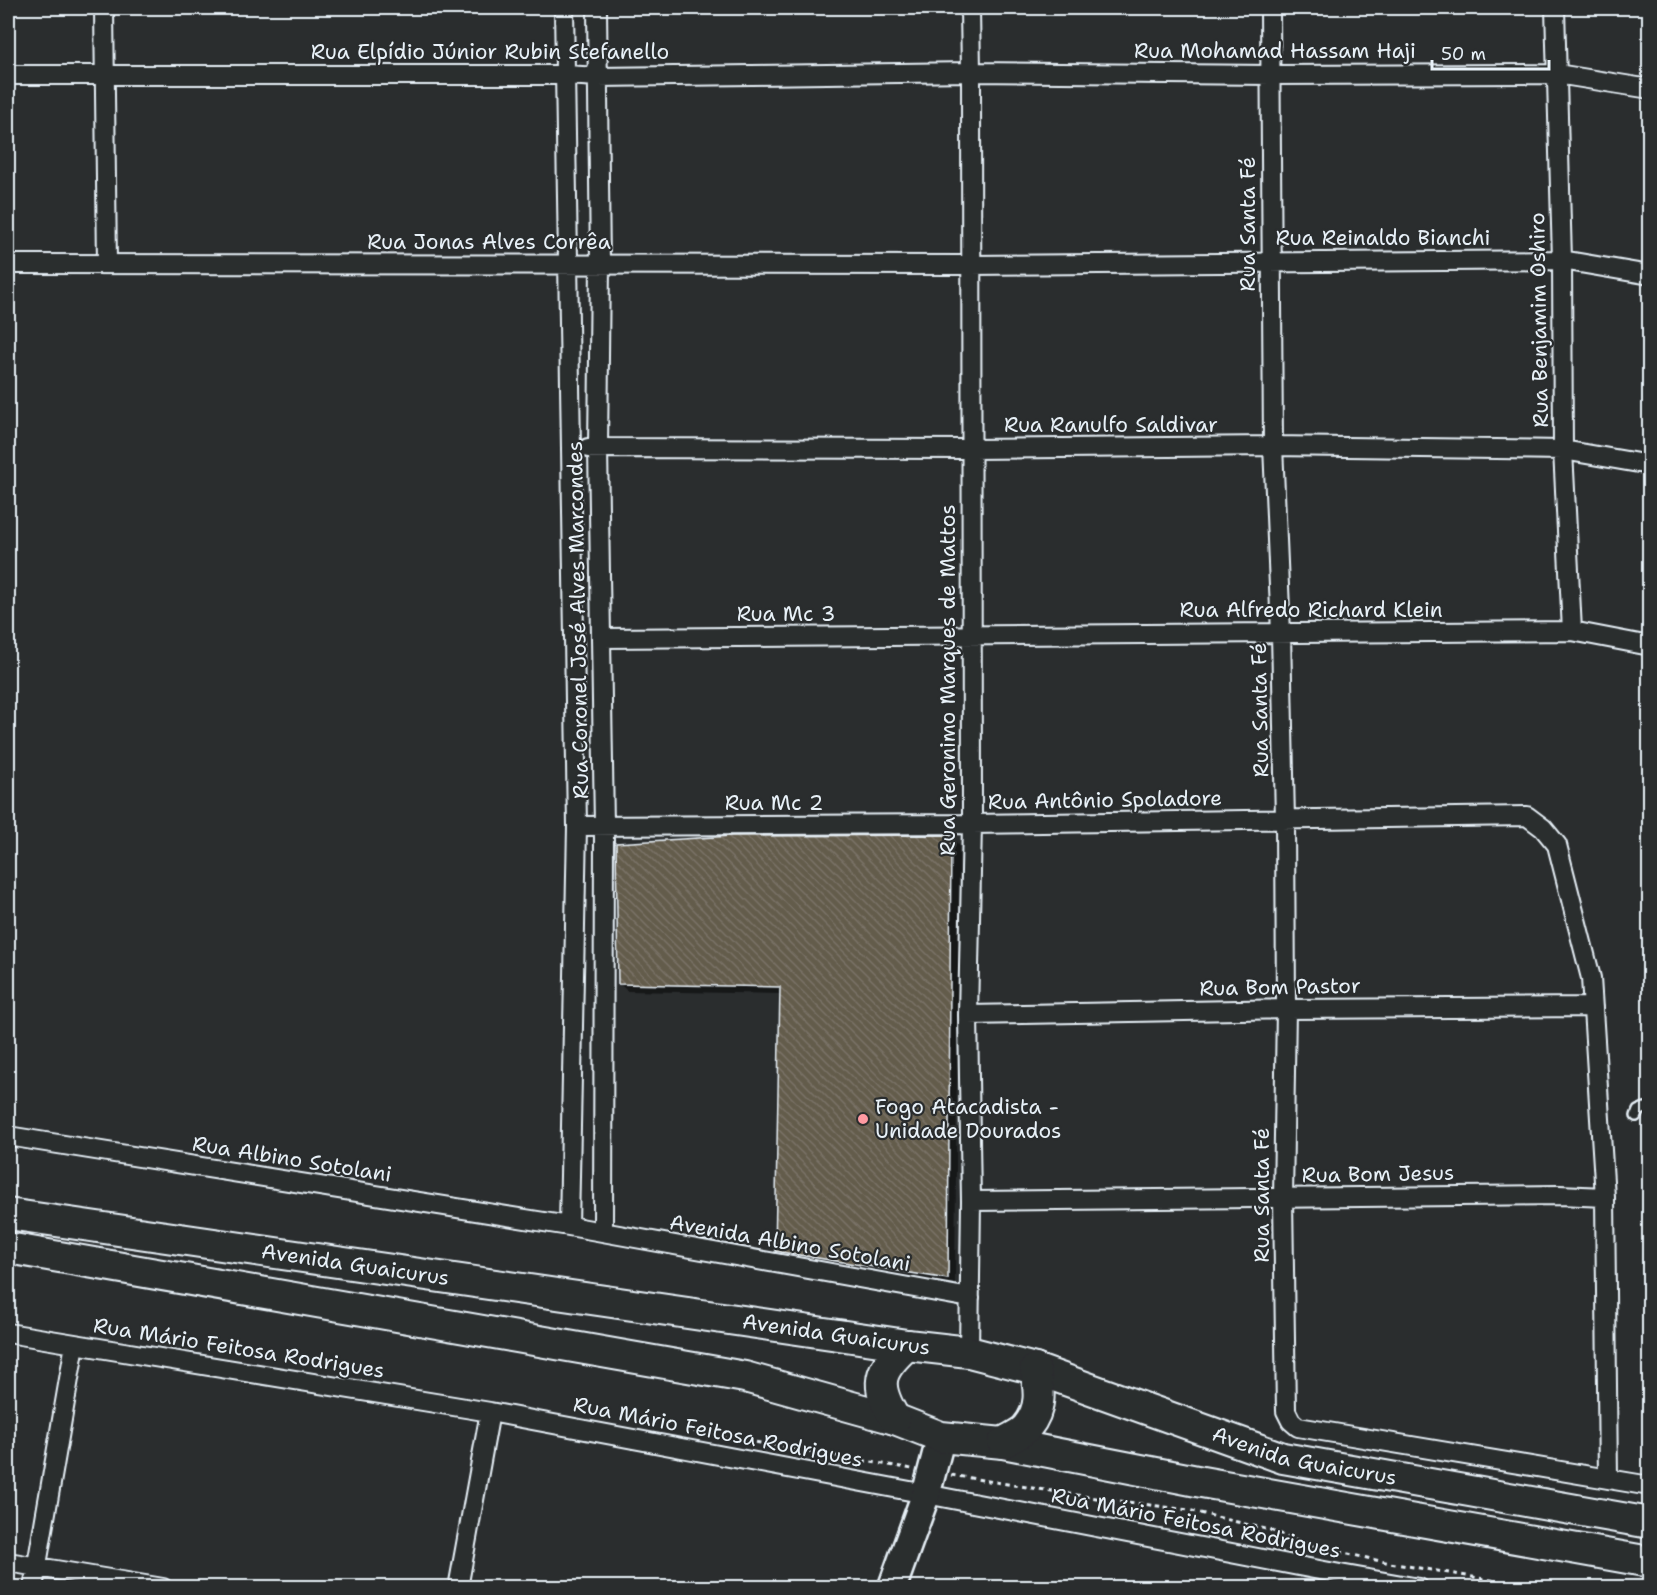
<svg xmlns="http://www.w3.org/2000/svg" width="1657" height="1595" font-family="'Shantell Sans',sans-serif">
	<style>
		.shadow { fill: #0007 }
		.building { fill: url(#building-back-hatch); stroke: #e8f1f8; stroke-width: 1.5 }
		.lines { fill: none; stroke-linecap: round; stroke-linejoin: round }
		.lane-casing { stroke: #e8f1f8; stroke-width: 14 }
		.street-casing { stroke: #e8f1f8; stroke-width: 22 }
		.secondary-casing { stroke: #e8f1f8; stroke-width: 32 }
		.primary-casing { stroke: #e8f1f8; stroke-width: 34 }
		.path { stroke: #e8f1f8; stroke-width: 3; stroke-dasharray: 4.5 4.5; stroke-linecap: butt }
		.lane { stroke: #2a2d2e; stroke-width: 9 }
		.street { stroke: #2a2d2e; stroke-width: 18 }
		.secondary { stroke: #2a2d2e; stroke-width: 27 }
		.primary { stroke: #2a2d2e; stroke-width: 30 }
		.poi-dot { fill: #ff9aa2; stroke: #2a2d2e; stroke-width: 2 }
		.labels { text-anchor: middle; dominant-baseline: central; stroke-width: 4.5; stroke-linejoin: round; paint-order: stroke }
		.street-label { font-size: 21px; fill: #e8f1f8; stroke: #2a2d2e }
		.poi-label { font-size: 21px; fill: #e8f1f8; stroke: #2a2d2e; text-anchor: start }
	</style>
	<defs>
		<pattern id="building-back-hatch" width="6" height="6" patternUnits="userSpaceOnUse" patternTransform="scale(1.5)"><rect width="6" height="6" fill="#645b4c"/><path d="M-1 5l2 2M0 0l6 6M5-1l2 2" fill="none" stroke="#7a7367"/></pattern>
	</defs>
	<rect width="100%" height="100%" fill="#2a2d2e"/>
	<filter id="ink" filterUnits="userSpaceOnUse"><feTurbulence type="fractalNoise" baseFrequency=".0167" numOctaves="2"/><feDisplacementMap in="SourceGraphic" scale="12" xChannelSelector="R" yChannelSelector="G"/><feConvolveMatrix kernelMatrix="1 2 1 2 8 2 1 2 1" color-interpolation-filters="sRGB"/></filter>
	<g filter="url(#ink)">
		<path class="shadow" d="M951 837 959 845 955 1286 784 1259 776 1251 781 994 627 991 619 983Z"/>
		<path class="building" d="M951 835 948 1279 775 1251 780 987 618 984 616 843 732 836Z"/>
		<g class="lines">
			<defs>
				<path id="lane" d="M1636 1116 1638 1111 1645 1108 1650 1109"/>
				<path id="street" d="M104 8 107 264
					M564 8 577 826 569 1226
					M597 8 600 264 598 448 604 826 603 1232
					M1270 8 1273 446 1281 633 1285 820 1286 1009 1283 1198 1286 1411 1291 1421 1298 1427 1650 1486
					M1555 8 1562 260 1563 450 1572 631
					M8 75H566L598 77 971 72 1271 75 1557 74 1650 89
					M8 264 971 265 1562 260 1650 275
					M588 448 971 449 1273 446 1563 450 1650 465
					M602 638 1572 631 1650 646
					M577 826 972 824 1527 816 1543 828 1557 845 1591 978 1605 1197 1608 1479
					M968 1015 1286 1009 1593 1007
					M8 1136 569 1226 970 1298
					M971 1201 1559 1195 1605 1197
					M8 1333 490 1412 926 1494 1340 1574 1419 1588
					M969 1352 971 1201 968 1015 972 824 971 72 970 8
					M8 1562 163 1588
					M33 1588 75 1344
					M458 1588 490 1412"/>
				<path id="secondary" d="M892 1588 926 1494 941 1437"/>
				<g id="primary">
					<path id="s1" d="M8 1214 907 1345 969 1352 1035 1369 1283 1458 1650 1523"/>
					<path d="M8 1248 745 1377 895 1419 941 1437 1003 1443 1202 1482 1650 1562"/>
					<path d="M895 1419C874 1384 878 1371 907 1345"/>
					<path d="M1003 1443C1010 1438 1022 1434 1027 1427 1042 1409 1040 1390 1035 1369"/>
				</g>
			</defs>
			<use href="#lane" class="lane-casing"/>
			<use href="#street" class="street-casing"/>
			<use href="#secondary" class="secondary-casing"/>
			<use href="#primary" class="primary-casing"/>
			<path class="path" d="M685 1430 912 1469
				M951 1475 1089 1497 1188 1510 1270 1530 1316 1547 1390 1563 1537 1588"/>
			<use href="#lane" class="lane"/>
			<use href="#street" class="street"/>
			<use href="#secondary" class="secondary"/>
			<use href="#primary" class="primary"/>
		</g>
	</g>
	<circle class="poi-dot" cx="863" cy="1119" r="6"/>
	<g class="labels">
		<g class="street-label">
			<text x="1275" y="51">Rua Mohamad Hassam Haji</text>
			<text x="490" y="52">Rua Elpídio Júnior Rubin Stefanello</text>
			<text transform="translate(1248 224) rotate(-90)">Rua Santa Fé</text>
			<text x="1383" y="238">Rua Reinaldo Bianchi</text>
			<text x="489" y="242">Rua Jonas Alves Corrêa</text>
			<text transform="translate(1539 320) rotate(-91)">Rua Benjamim Oshiro</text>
			<text x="1111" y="425">Rua Ranulfo Saldivar</text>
			<text x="1311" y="610">Rua Alfredo Richard Klein</text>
			<text x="786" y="614">Rua Mc 3</text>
			<text transform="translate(578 620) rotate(-91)">Rua Coronel José Alves Marcondes</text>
			<text transform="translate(948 680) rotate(-90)">Rua Geronimo Marques de Mattos</text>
			<text transform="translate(1260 710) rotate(-91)">Rua Santa Fé</text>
			<text transform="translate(1105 800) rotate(-1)">Rua Antônio Spoladore</text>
			<text x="774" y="803">Rua Mc 2</text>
			<text transform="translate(1280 987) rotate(-1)">Rua Bom Pastor</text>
			<text transform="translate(292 1159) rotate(9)">Rua Albino Sotolani</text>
			<text transform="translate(1378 1174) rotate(-1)">Rua Bom Jesus</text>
			<text transform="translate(1262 1195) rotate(-90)">Rua Santa Fé</text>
			<text transform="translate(790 1243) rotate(10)">Avenida Albino Sotolani</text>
			<text stroke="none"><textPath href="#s1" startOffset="351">Avenida Guaicurus</textPath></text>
			<text stroke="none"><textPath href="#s1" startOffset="837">Avenida Guaicurus</textPath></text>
			<text transform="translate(239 1348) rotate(9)">Rua Mário Feitosa Rodrigues</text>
			<text transform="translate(718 1432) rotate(11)">Rua Mário Feitosa Rodrigues</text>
			<text stroke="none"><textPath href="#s1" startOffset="1323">Avenida Guaicurus</textPath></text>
			<text transform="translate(1196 1523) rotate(11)">Rua Mário Feitosa Rodrigues</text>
		</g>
		<g class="poi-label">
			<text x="875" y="1107">Fogo Atacadista -<tspan x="875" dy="24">Unidade Dourados</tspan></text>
		</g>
	</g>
	<rect width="1657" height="1595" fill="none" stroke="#2a2d2e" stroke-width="30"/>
	<rect x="15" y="15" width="1627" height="1565" fill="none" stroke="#e8f1f8" stroke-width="2" filter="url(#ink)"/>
	<path d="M1432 60v9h117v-9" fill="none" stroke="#e8f1f8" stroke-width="3"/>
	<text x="1441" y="60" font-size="18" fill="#e8f1f8" stroke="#2a2d2e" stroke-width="4.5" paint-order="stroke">50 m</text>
</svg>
